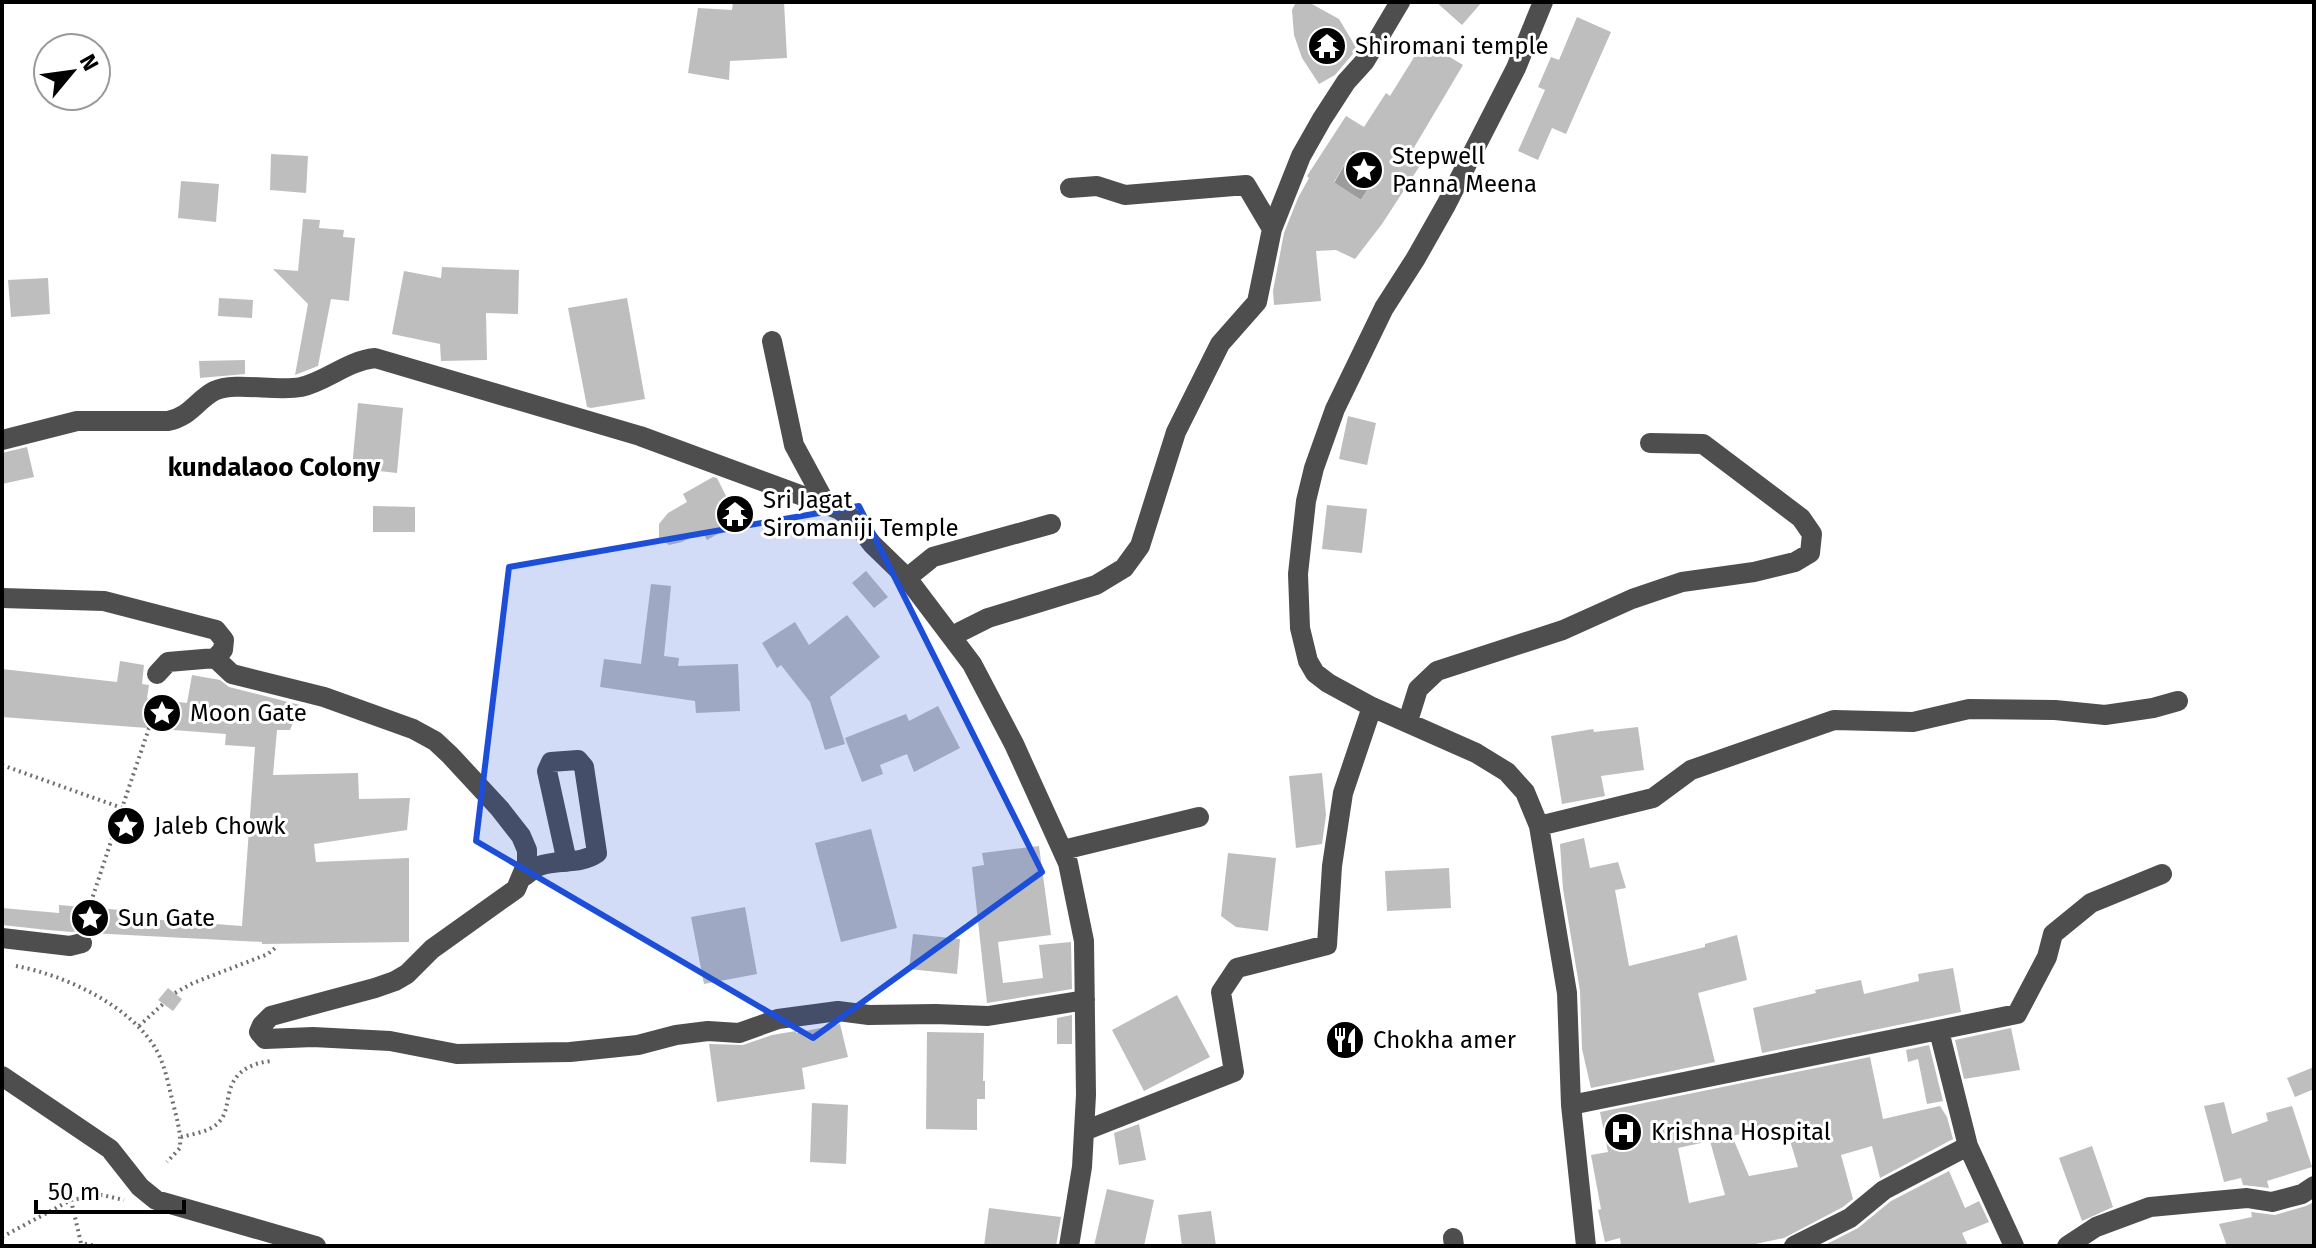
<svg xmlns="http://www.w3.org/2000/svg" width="2316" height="1248" font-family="'Fira Sans',sans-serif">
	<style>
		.water { fill: #9c9c9c }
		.building { fill: #bebebe; fill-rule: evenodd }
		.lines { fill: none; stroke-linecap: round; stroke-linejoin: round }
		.path { stroke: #707070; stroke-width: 4; stroke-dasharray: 2 4; stroke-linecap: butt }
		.minor { stroke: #4e4e4e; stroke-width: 20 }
		.marked { fill: #1d4ed8; fill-opacity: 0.2; stroke: #1d4ed8; stroke-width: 6; stroke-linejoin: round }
		.labels { text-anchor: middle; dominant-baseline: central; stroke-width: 6; stroke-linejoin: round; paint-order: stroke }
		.poi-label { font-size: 24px; fill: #000; stroke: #fff; text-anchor: start }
		.neighbourhood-label { font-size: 26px; font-weight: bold; fill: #000; stroke: #fff }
	</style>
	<rect width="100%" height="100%" fill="#fff"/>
	<path class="water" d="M1353 150 1381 168 1361 200 1334 183Z"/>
	<path class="building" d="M733 2H784L787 58 730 61 729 80 688 73 698 8 732 10Z
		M1296 2 1310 3 1339 19 1357 49 1335 75 1319 84 1302 58 1294 35 1292 10Z
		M1436 2H1482L1462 25Z
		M1577 17 1611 32 1566 134 1552 128 1538 160 1518 151 1545 90 1538 87 1551 57 1559 60Z
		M1421 46 1430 52 1433 47 1463 65 1409 156 1421 164 1382 224 1355 259 1336 250 1316 251 1321 301 1274 305 1273 291 1284 233 1298 198 1309 178 1307 176 1346 116 1364 127 1386 93 1390 96ZM1353 150 1381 168 1361 200 1334 182Z
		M271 154 308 156 306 193 270 190Z
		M181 181 219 184 216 222 178 218Z
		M303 219 320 220 319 228 344 230 343 237 355 238 349 301 331 299 318 366 295 375 308 304 273 269 298 271Z
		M442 267 519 270 518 314 486 313 487 360 441 361 440 344 392 334 404 271 441 278Z
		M48 278 50 314 11 317 8 280Z
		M219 298 253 300 252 318 218 316Z
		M627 298 645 399 591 408 587 407 568 308Z
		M245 360V374L200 378 199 361Z
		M358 403 403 408 397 473 352 468Z
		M1348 416 1376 423 1367 465 1339 459Z
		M27 447 34 477 2 484V453Z
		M713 477 717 478 739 522 707 540 702 531 682 542 669 545 659 538V524L668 513 687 502 683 494Z
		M1327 505 1367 509 1362 553 1322 549Z
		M373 506 415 507V532H373Z
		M866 571 888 597 874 608 852 583Z
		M651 584 671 586 664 656 679 658 678 666 738 664 740 711 696 713 695 701 600 687 604 659 641 664Z
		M847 615 880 657 830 697 845 744 825 750 810 702 781 665 777 668 762 643 795 622 809 645Z
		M120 661 144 665 142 684 149 685 147 698 187 703 192 675 220 680 229 687 300 705 290 730H277L273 775 358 773 359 799 410 798 407 830 314 844 316 862 409 858V942L262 944V942L90 933 85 930 72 932 48 930 2 925V908L59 913V905L121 910 120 917 242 926 255 747 225 745 226 734 2 717V669L117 682Z
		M938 706 960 748 914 772 907 754 880 765 883 774 862 782 845 738 906 714 909 721Z
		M1638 727 1644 770 1601 776 1605 796 1562 804 1551 736 1593 729 1594 732Z
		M1322 773 1326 815 1322 844 1296 848 1289 776Z
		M871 829 897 928 841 942 815 843Z
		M1584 838 1590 868 1618 862 1626 888 1615 890 1629 966 1705 947V944L1737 935 1747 980 1698 993 1715 1062 1591 1088 1582 1049 1580 991 1563 889 1560 844Z
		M1039 846 1051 935 998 942 1003 983 1043 978 1039 945 1071 942 1072 989 987 1003 972 867 984 865 982 853Z
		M1228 853 1276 858 1268 931 1236 927 1221 916Z
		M1449 868 1451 908 1387 911 1385 871Z
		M745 907 757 974 704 984 691 917Z
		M913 934 960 939 957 974 909 969Z
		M1953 968 1961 1012 1762 1053 1753 1008 1816 993 1815 990 1861 980 1864 994 1919 981 1918 974Z
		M168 988 182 999 173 1011 158 1000Z
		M1177 995 1210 1057 1144 1091 1112 1030Z
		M1072 1015V1044H1057V1018Z
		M840 1024 848 1057 802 1068 805 1089 717 1102 709 1044 743 1045 772 1035 796 1031V1033Z
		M2011 1028 2020 1070 1964 1079 1955 1040Z
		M927 1032 984 1033 983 1081H985V1099H977V1130L926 1129Z
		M1929 1045 1943 1101 1927 1104 1918 1059 1908 1062 1906 1050Z
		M1870 1057 1883 1119 1940 1106 1947 1117 1953 1139 1880 1178 1872 1146 1841 1155 1853 1199 1843 1207 1784 1238 1746 1246H1621L1620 1238 1605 1242 1598 1210 1601 1209 1591 1155 1608 1152 1600 1112ZM1785 1124 1798 1167 1749 1176 1732 1136ZM1710 1141 1725 1195 1689 1203 1678 1148Z
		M2314 1067V1089L2295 1097 2287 1078Z
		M2224 1102 2232 1134 2268 1121 2266 1113 2292 1106 2312 1167 2267 1181 2269 1188 2243 1185 2241 1178 2224 1182 2204 1106Z
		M812 1103 848 1105 846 1164 810 1162Z
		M1139 1124 1146 1160 1119 1165 1114 1133Z
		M2092 1146 2113 1207 2082 1221 2059 1158Z
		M1949 1171 1965 1208 1979 1201 1989 1222 1962 1233 1968 1246H1823L1858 1228 1891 1201Z
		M1107 1189 1154 1200 1144 1246H1094Z
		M2314 1202V1246H2227L2219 1224 2252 1217 2251 1212 2275 1215 2306 1206Z
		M989 1208 1061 1217 1056 1246H984Z
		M1211 1211 1216 1246H1182L1178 1215Z"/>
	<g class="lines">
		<path class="path" d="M2 765 122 808 149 728
			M89 908 122 808
			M16 966C65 975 132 1006 157 1051 165 1066 168 1083 172 1099 176 1116 181 1130 180 1148L167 1162
			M175 993 193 983 268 954 275 948
			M139 1026 163 1004
			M181 1137C193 1134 208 1132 217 1124 227 1115 226 1105 229 1094 233 1072 251 1063 271 1061
			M71 1200 81 1243 95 1246
			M2 1237 71 1200 102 1195 124 1200"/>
		<path class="minor" d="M1543 2 1516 68 1446 205 1416 258 1384 308 1335 409 1314 468 1306 501 1298 574 1300 628 1308 661 1315 673 1328 683 1372 707 1476 753 1507 772 1525 792 1539 826 1567 993 1571 1105 1586 1246
			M1070 188 1097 186 1125 195 1246 185 1272 229
			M772 341 794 445 827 506
			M2 440 77 421H168C191 416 196 401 214 391 235 381 276 392 301 387 327 381 347 361 375 358L640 436 838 509 853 519 872 544 907 578 972 664 1014 744 1068 863 1084 941 1086 1095 1082 1167 1069 1246
			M907 578 933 557 1051 524
			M2 598 104 601 216 630 224 640 223 650 215 658 168 662 157 674
			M953 637 960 632 988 618 1096 585 1124 568 1140 546 1176 432 1220 344 1257 302 1272 229 1301 156 1322 119 1346 82 1365 61 1400 2
			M215 658 232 674 324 697 413 729 435 741 450 755 500 809 521 836 527 850V863L516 889 432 949 407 974 395 981 375 988 271 1016 262 1025 259 1032 265 1039 313 1037 390 1041 457 1054 570 1052 638 1045 676 1035 708 1031 739 1033 778 1019 838 1011 869 1015 935 1014 988 1016 1085 1000
			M1408 721 1418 689 1437 671 1563 630 1632 599 1682 582 1754 572 1795 562 1810 553 1812 534 1801 518 1703 444 1650 443
			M1539 826 1653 798 1691 770 1834 720 1913 722 1969 709 2055 710 2105 715 2153 708 2178 701
			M1063 850 1199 817
			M523 877C528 874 534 868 539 866 558 859 580 865 597 853L584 767 578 760 551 762 547 771 567 862
			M2 938 70 946 82 943
			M1939 1031 1968 1146 2014 1246
			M2 1076 110 1149 140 1187 156 1200 316 1246
			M1571 1105 2017 1014 2047 957 2053 934 2091 903 2162 874
			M1084 1131 1234 1072 1221 992 1237 968 1327 945 1332 866 1343 793 1372 707
			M1453 1238 1454 1246
			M1794 1246 1850 1218 1884 1190 1968 1146
			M2067 1246 2096 1227 2150 1207 2247 1198 2272 1202 2302 1194 2314 1186"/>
	</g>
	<path class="marked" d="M859 506 1042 872 813 1038 476 841 509 567Z"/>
	<defs>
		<symbol id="temple-disc" viewBox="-11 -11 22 22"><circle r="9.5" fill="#000" stroke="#fff"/><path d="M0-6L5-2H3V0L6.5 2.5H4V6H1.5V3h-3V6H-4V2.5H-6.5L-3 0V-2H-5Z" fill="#fff"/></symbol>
		<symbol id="sight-disc" viewBox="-11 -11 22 22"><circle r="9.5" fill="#000" stroke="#fff"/><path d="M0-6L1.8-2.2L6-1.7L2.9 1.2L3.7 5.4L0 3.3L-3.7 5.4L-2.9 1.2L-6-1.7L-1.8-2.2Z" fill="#fff"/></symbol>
		<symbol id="restaurant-disc" viewBox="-11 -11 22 22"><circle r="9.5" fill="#000" stroke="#fff"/><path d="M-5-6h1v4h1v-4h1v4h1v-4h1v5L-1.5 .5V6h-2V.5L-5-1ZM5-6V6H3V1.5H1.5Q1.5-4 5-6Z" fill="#fff"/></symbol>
		<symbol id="hospital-disc" viewBox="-11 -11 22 22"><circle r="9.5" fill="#000" stroke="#fff"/><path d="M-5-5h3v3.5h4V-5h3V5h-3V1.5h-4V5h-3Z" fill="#fff"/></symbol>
	</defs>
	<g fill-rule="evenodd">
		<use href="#temple-disc" x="1305" y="24" width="44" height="44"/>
		<use href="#sight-disc" x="1342" y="148" width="44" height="44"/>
		<use href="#temple-disc" x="713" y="492" width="44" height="44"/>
		<use href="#sight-disc" x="140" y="691" width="44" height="44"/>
		<use href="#sight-disc" x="104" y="804" width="44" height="44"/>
		<use href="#sight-disc" x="68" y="896" width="44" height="44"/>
		<use href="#restaurant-disc" x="1323" y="1018" width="44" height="44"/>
		<use href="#hospital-disc" x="1601" y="1110" width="44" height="44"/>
	</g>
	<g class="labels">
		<g class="poi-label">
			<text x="1355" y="46">Shiromani temple</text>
			<text x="1392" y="156">Stepwell<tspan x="1392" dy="28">Panna Meena</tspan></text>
			<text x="763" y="500">Sri Jagat<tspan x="763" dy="28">Siromaniji Temple</tspan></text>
			<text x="190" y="713">Moon Gate</text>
			<text x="154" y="826">Jaleb Chowk</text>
			<text x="118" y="918">Sun Gate</text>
			<text x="1373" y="1040">Chokha amer</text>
			<text x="1651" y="1132">Krishna Hospital</text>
		</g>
		<g class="neighbourhood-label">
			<text x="274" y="467">kundalaoo Colony</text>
		</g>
	</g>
	<rect width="2316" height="1248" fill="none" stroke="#000000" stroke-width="8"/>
	<g transform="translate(72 72) rotate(61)"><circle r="38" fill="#ffffff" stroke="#999999" stroke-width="2"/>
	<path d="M0-6L14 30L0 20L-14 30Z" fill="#000000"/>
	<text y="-12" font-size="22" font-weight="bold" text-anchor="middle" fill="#000000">N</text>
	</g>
	<path d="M36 1200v12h148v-12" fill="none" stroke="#000000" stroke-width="4"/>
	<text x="48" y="1200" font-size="24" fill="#000000" stroke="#ffffff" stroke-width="6" paint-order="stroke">50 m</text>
</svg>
